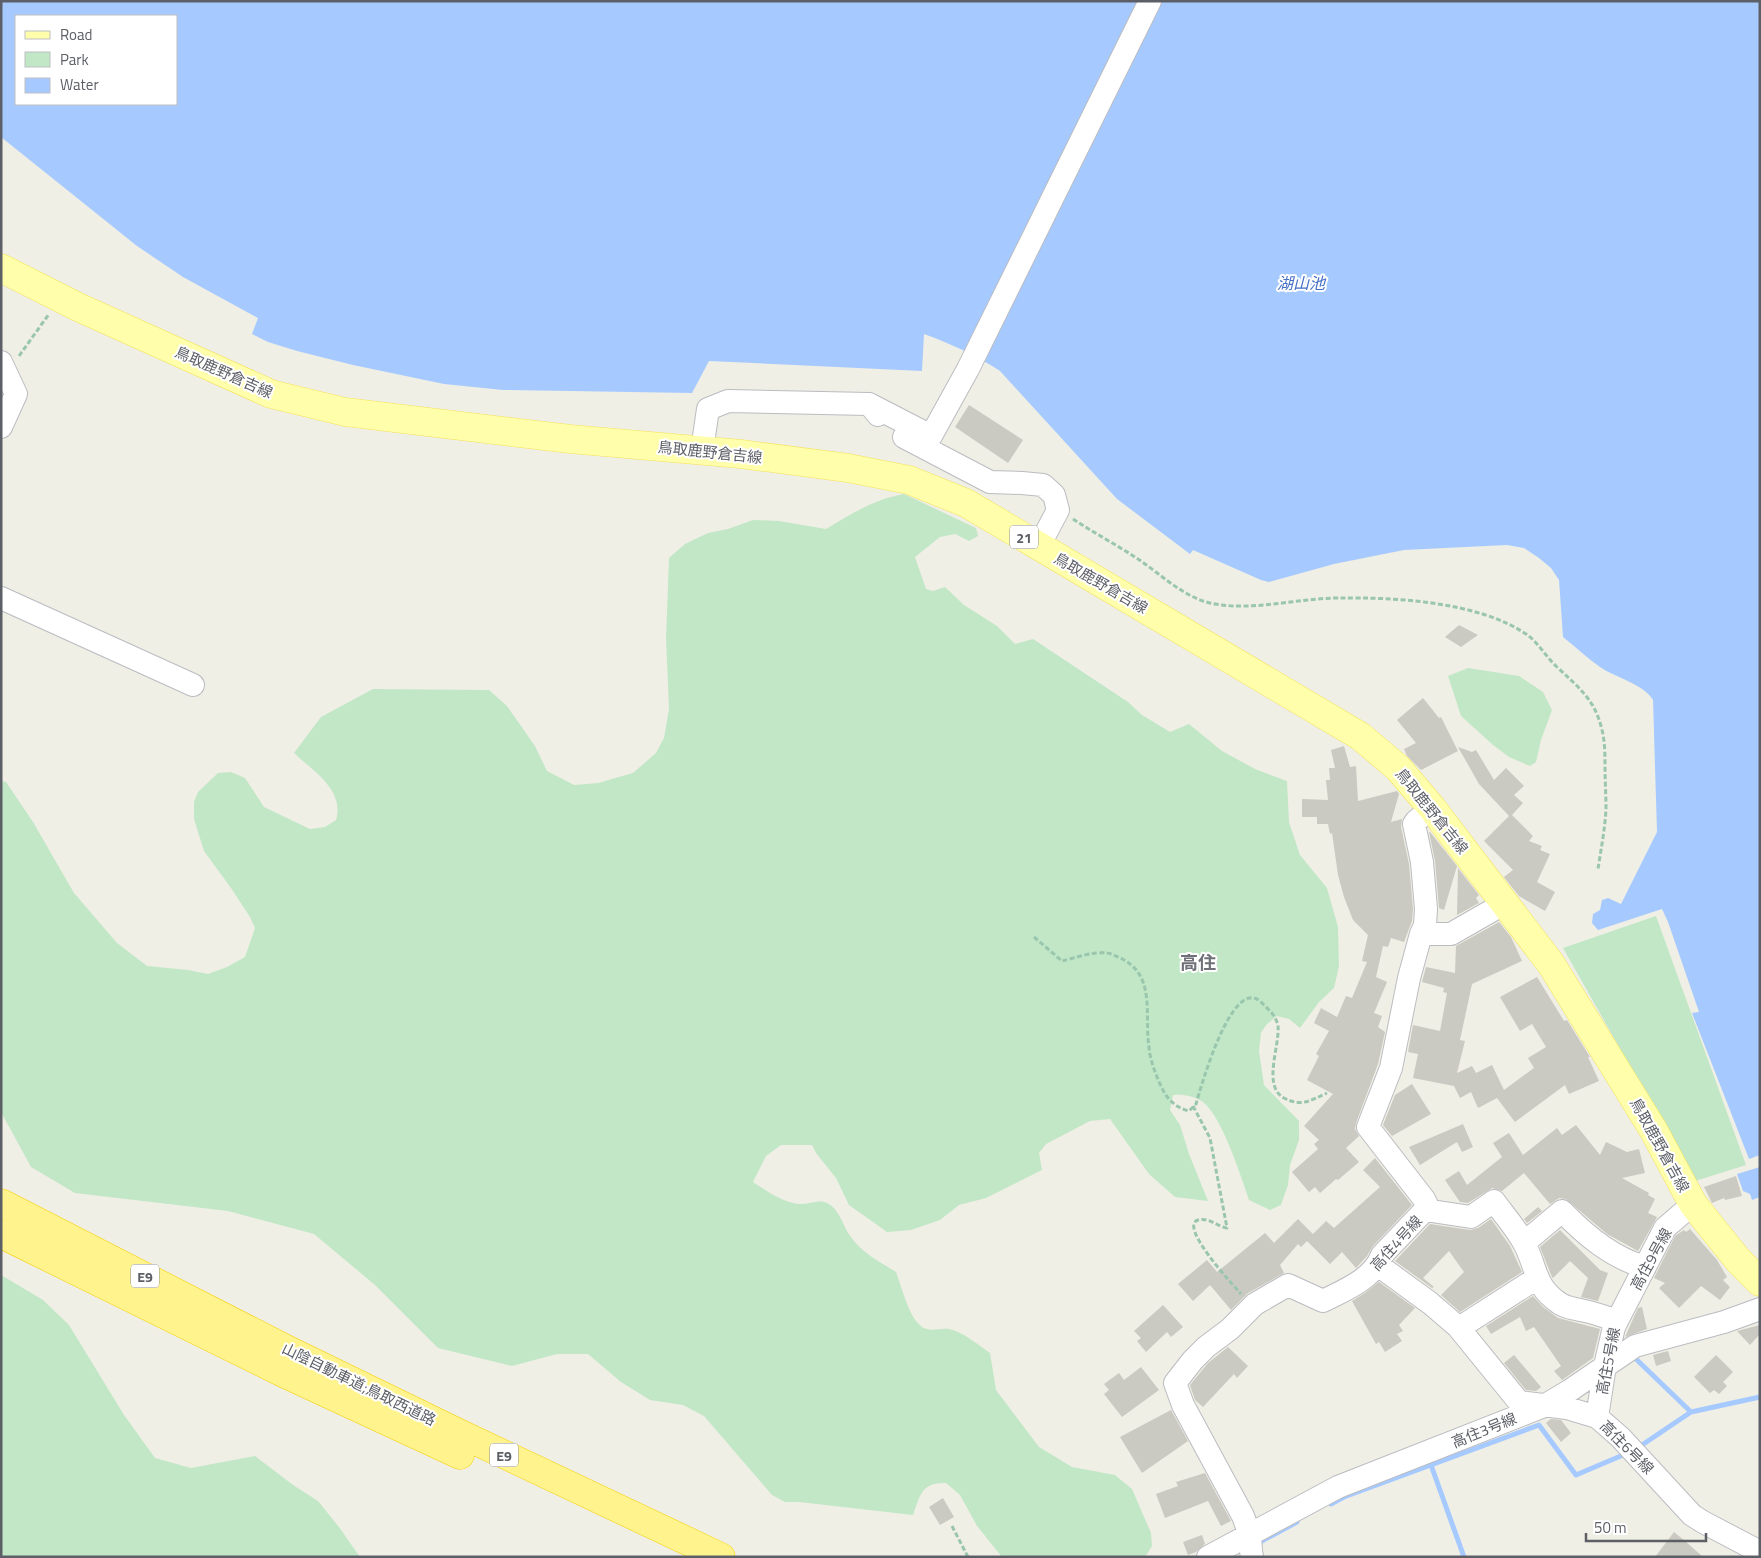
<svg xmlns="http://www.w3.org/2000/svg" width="1761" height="1558" font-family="'Titillium Web','Noto Sans JP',sans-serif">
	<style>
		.green { fill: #c1e7c7 }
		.water { fill: #a6caff; fill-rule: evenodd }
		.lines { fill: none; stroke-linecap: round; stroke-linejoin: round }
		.stream { stroke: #a6caff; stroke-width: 5 }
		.building { fill: #cac9c2 }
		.minor-casing { stroke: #babcc1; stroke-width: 24 }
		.major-casing { stroke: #f4e15a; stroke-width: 29 }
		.highway-casing { stroke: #f5ce00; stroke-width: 29 }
		.path { stroke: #99c6ad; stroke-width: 3; stroke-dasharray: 5 2.5; stroke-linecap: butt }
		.minor { stroke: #fff; stroke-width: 22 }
		.major { stroke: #fffeab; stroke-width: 28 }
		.highway { stroke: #fff38d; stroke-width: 28 }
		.labels { text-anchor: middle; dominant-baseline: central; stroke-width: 4; stroke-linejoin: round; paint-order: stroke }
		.shield { fill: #fff; stroke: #8e8f94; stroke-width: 1 }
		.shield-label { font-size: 14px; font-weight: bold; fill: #5d5f66 }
		.street-label { font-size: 15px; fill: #5d5f66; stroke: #fff }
		.water-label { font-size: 16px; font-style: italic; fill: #4570c6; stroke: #fff }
		.quarter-label { font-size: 18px; font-weight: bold; fill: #6e7178; stroke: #fff }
	</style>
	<rect width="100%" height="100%" fill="#f0efe5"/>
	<path class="green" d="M904 494 976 528 978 536 969 541 955 534 940 537 915 557 926 589 933 591 945 587 964 605 997 626 1015 644 1033 639 1128 702 1142 715 1170 732 1189 724 1222 751 1255 769 1287 781 1289 822 1300 855 1327 888 1338 927 1339 966 1334 988 1319 1002 1300 1028 1289 1019 1277 1016 1266 1025 1261 1033 1259 1051 1264 1085 1299 1121V1140L1290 1165 1288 1185 1281 1205 1270 1210 1249 1200C1241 1176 1222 1117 1203 1102 1194 1096 1183 1094 1173 1095L1170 1110 1180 1125 1189 1154 1208 1201 1175 1197 1149 1174 1110 1119 1090 1121 1046 1144 1039 1153 1042 1170 986 1198 959 1205 940 1220 911 1230 887 1232 849 1205 836 1178 816 1153 812 1145H781L766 1156 753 1182C765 1190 785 1204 801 1204 810 1204 819 1199 827 1203 840 1209 843 1227 851 1237 862 1253 880 1262 896 1272 901 1285 908 1312 917 1322 927 1335 938 1327 949 1329 964 1332 978 1345 990 1353L996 1390 1039 1447 1072 1467 1115 1475 1132 1489 1151 1533 1152 1546 1145 1557H1002L977 1526 960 1495 946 1483C922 1482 920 1495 913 1515L799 1502H785L772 1495 704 1416 683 1405 650 1400 621 1382 588 1354H557L512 1366 438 1348 375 1285 314 1234 228 1211 75 1193 31 1167 1 1112V781L6 782 33 822 74 893 117 943 147 966 188 970 208 974 227 967 245 957 255 928 250 917 231 888 204 851 194 819V802L198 792 218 773 231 772 245 778 264 807 310 829 325 827 336 820C345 790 313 771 294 753L321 717 373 689 489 690 507 706 535 746 547 771 574 785 598 783 633 773 656 753 664 738 669 709 666 638 669 558 685 544 708 533 728 529 753 520 779 521 826 529C851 514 875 499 904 494Z
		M1468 668 1519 676 1543 692 1552 710 1541 740 1536 762 1530 766 1509 757 1493 745 1461 716 1448 676Z
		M1656 916 1746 1165 1695 1181 1563 948Z
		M1 1275 43 1300 69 1325 124 1415 155 1458 191 1468 255 1456 293 1485 318 1501 339 1527 360 1557H1Z"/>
	<path class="water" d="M1 1H1760V1155L1749 1159 1692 1013 1699 1012 1668 922 1662 909 1598 930 1592 923 1593 914 1600 910 1602 900 1608 898 1621 904 1657 832 1653 700C1644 684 1616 678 1600 667 1587 658 1576 647 1563 637L1559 580 1551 568 1539 558 1524 548 1507 545 1404 550 1334 564 1269 582 1261 580 1193 550 1190 554 1117 499 1000 371C976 355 951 344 924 334L922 371 709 361 692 393 503 390 444 384 353 365 297 351 268 342 252 334 258 318 183 277 137 246 1 137ZM16 16H176V104H16Z
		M1760 1167V1197L1752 1200 1750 1194 1743 1191 1737 1174Z"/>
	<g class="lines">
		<path class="stream" d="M1637 1360 1691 1412
			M1639 1447 1691 1412 1760 1397
			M1431 1465 1464 1557
			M1331 1504 1344 1497 1539 1425 1576 1475 1623 1455
			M1260 1542 1297 1522"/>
	</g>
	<path class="building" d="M969 405 1023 440 1008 463 955 427Z
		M1459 625 1478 635 1461 647 1445 637Z
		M1423 698 1439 718 1441 717 1458 751 1421 770 1407 756 1404 749 1416 743 1397 720Z
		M1344 746 1350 767 1356 766 1358 801 1397 791 1399 794 1391 822 1402 819 1401 827 1409 864 1413 909 1412 921 1404 942 1391 938 1388 947 1383 946 1376 977 1387 982 1374 1013 1382 1016 1378 1027 1385 1032 1378 1064 1356 1123 1355 1129 1359 1136 1346 1148 1359 1162 1338 1180 1336 1179 1320 1193 1315 1187 1309 1192 1292 1172 1318 1149 1314 1144 1319 1140 1304 1126 1333 1094 1307 1080 1319 1056 1316 1054 1329 1031 1314 1023 1321 1008 1337 1017 1346 996 1352 998 1367 962 1362 961 1368 935 1353 920 1344 897 1338 875 1332 833 1330 834 1328 824H1317V817H1302V799L1328 800 1326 780H1330L1329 768H1335L1331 750Z
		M1458 747 1472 752 1476 750 1494 780 1506 768 1524 786 1514 795 1523 803 1512 815 1533 836 1529 841 1542 846 1540 850 1550 854 1537 882 1555 892 1545 911 1519 896 1504 877 1513 870 1484 841 1509 816 1479 784Z
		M1429 832H1430L1457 866 1444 910 1439 908 1435 861Z
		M1458 868 1479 895 1476 898 1479 903 1457 915Z
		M1499 922 1511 937 1522 961 1472 984 1460 1040 1465 1041 1457 1073 1472 1066 1476 1073 1492 1065 1504 1090 1534 1068 1528 1058 1546 1047 1532 1024 1520 1031 1500 997 1537 977 1564 1021 1567 1020 1590 1057H1588L1599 1081 1569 1094 1565 1085 1515 1122 1497 1098 1478 1108 1471 1092 1460 1098 1454 1086 1413 1078 1418 1054 1408 1052 1413 1025 1440 1031 1447 993 1443 992 1444 988 1422 982 1426 967 1455 973 1456 946Z
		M1412 1084 1431 1114 1392 1136 1383 1125 1395 1095Z
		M1463 1124 1473 1147 1462 1152 1457 1142 1420 1165 1409 1147Z
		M1576 1125 1600 1155 1606 1142 1627 1152 1639 1149 1645 1173 1622 1178 1649 1193 1648 1195 1655 1199 1648 1213 1657 1217 1638 1251 1607 1234 1566 1199 1559 1198 1550 1204 1524 1173 1502 1191 1492 1188 1468 1203 1460 1202 1445 1180 1459 1171 1467 1185 1502 1157 1493 1143 1509 1133 1523 1155 1557 1128 1562 1135Z
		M1375 1158 1412 1205 1373 1246 1367 1256 1356 1268 1342 1252 1330 1264 1307 1241 1301 1247 1298 1244 1280 1265 1284 1273 1248 1293 1231 1310 1210 1285 1193 1301 1178 1284 1207 1260 1217 1272 1265 1233 1274 1243 1298 1219 1313 1234 1326 1221 1334 1228 1380 1187 1363 1170Z
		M1736 1176 1742 1196 1725 1200 1724 1198 1712 1203 1704 1187Z
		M1538 1207 1542 1211 1527 1223 1524 1219Z
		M1491 1219 1510 1246 1522 1272 1460 1312 1441 1295 1464 1272 1449 1251 1423 1278 1434 1287 1432 1288 1395 1261 1430 1224 1470 1230 1478 1228Z
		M1690 1229 1717 1260 1727 1277 1723 1280 1730 1287 1720 1300 1701 1286 1679 1308 1659 1288 1665 1283 1654 1278 1675 1236 1684 1230 1686 1232Z
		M1560 1230 1600 1270 1608 1273 1598 1301 1581 1297 1588 1278 1570 1261 1553 1278 1552 1277 1540 1247Z
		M1379 1282 1415 1308 1399 1325 1403 1331 1397 1334 1402 1341 1385 1352 1379 1342 1376 1344 1352 1301 1365 1293Z
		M1533 1296 1543 1307 1558 1318 1600 1329 1593 1358 1562 1380 1554 1371 1561 1366 1534 1327 1526 1331 1520 1317 1491 1334 1486 1326Z
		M1163 1305 1183 1327 1171 1337 1167 1332 1146 1352 1137 1341 1141 1338 1134 1331Z
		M1642 1307 1647 1329 1625 1337 1638 1308Z
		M1760 1325V1334L1750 1345 1737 1331Z
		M1228 1347 1248 1366 1237 1378 1234 1374 1203 1407 1195 1400 1190 1385 1208 1363Z
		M1668 1351 1671 1361 1656 1366 1653 1355Z
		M1514 1355 1541 1387 1536 1391 1526 1390 1504 1363Z
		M1716 1355 1733 1372 1723 1382 1727 1386 1719 1394 1714 1390 1710 1393 1694 1377Z
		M1141 1367 1159 1390 1122 1417 1104 1394 1109 1390 1104 1384 1119 1373 1124 1380Z
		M1171 1410 1188 1441 1142 1473 1120 1437Z
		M1551 1419 1561 1420 1571 1433 1561 1442 1546 1423Z
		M1205 1473 1231 1521 1221 1526 1208 1501 1165 1518 1156 1494 1178 1486 1176 1482Z
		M943 1498 954 1517 940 1525 929 1507Z
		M1674 1532 1685 1541 1703 1557H1655Z
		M1202 1535 1205 1544 1196 1552 1188 1555 1183 1542Z"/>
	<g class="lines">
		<defs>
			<path id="minor" d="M1 362 16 394 1 427
				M869 404 931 436 968 369 1150 1
				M904 437 990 482 1022 483 1043 485 1054 495 1058 510 1039 546
				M702 450 708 409 728 401 869 404 878 415
				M1 598 193 685
				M1421 934H1451L1505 903
				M1425 1210 1471 1217 1494 1201C1504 1215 1517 1229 1525 1245 1537 1268 1534 1286 1559 1303 1566 1308 1572 1308 1580 1310 1593 1312 1605 1317 1617 1321L1614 1327 1605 1366 1597 1417
				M1524 1243 1562 1211C1585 1235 1612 1258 1645 1267
				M1378 1265 1430 1303 1458 1327 1519 1402 1567 1408 1597 1417 1620 1437 1692 1515 1703 1522 1760 1552
				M1617 1321 1665 1228 1693 1204
				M1459 1328 1537 1278
				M1208 1557 1338 1487 1544 1406 1569 1391 1635 1346 1724 1322 1760 1309
				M1252 1557 1251 1551 1250 1535 1243 1516 1183 1405 1175 1383 1193 1360 1206 1347 1230 1329 1255 1304 1288 1285 1323 1301C1345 1290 1373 1279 1382 1255L1425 1210 1427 1205 1424 1199 1368 1127 1391 1068 1409 978 1421 934 1425 925 1426 909 1422 862 1414 824 1416 821 1432 808"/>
			<path id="major" d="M1 268 78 307 271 394 345 412 570 439 741 454 848 468 909 480 966 503 1360 736 1398 768 1432 808 1551 964 1654 1131 1693 1204 1738 1260 1760 1282"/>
			<path id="highway" d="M1 1203 288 1350 461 1434 721 1557
				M1 1234 281 1372 460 1455"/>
		</defs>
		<use href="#minor" class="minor-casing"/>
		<use href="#major" class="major-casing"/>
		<use href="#highway" class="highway-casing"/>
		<path class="path" d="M19 356 49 314
			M1073 519C1094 533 1117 545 1138 559 1162 575 1185 599 1215 604 1256 611 1298 598 1339 598 1395 597 1479 602 1526 634 1538 642 1546 657 1557 667 1578 687 1595 699 1602 730 1605 742 1605 755 1605 767 1605 781 1606 795 1606 809 1605 829 1601 849 1598 869
			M1034 937 1062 961C1074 958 1095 951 1107 953 1110 953 1115 956 1118 957 1157 973 1144 1014 1149 1047 1150 1060 1155 1072 1160 1084 1166 1098 1174 1107 1189 1111L1196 1104C1201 1087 1232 975 1261 1002 1268 1009 1276 1015 1278 1026 1280 1046 1262 1086 1284 1098 1301 1107 1310 1101 1327 1093
			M1193 1106 1210 1138 1227 1228C1218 1227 1209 1217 1198 1220 1178 1226 1234 1286 1241 1294
			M952 1526 968 1557"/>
		<use href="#minor" class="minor"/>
		<use href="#major" class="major"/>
		<use href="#highway" class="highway"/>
	</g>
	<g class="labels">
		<g class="shield">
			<rect x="1010" y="525.5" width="28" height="23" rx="4"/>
			<rect x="131" y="1264.5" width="28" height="23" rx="4"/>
			<rect x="490" y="1443.5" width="28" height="23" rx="4"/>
		</g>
		<g class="shield-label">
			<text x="1024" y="537">21</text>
			<text x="145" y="1276">E9</text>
			<text x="504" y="1455">E9</text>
		</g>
		<g class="street-label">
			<text transform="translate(224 372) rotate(24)">鳥取鹿野倉吉線</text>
			<text transform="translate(710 452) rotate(6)">鳥取鹿野倉吉線</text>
			<text transform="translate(1101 583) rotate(30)">鳥取鹿野倉吉線</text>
			<text transform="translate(1432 811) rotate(51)">鳥取鹿野倉吉線</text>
			<text transform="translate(1660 1145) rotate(61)">鳥取鹿野倉吉線</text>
			<text transform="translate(1396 1243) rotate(-48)">高住4号線</text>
			<text transform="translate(1651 1259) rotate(-61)">高住9号線</text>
			<text transform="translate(1608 1361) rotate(-79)">高住5号線</text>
			<text transform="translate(359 1384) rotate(26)">山陰自動車道;鳥取西道路</text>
			<text transform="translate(1484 1430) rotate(-22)">高住3号線</text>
			<text transform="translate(1627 1447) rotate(45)">高住6号線</text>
		</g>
		<g class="water-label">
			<text x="1301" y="283">湖山池</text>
		</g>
		<g class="quarter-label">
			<text x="1198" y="962">高住</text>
		</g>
	</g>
	<rect width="1761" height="1558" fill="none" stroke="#5d5f66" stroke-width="5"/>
	<rect x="15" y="15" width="162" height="90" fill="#ffffff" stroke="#bebfc2"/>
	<rect x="25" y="31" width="25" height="8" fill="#fffeab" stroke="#bebfc2"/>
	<text x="60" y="40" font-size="15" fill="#5d5f66">Road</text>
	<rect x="25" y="52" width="25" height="15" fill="#c1e7c7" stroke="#bebfc2"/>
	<text x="60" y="65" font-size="15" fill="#5d5f66">Park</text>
	<rect x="25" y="78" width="25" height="15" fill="#a6caff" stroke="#bebfc2"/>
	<text x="60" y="90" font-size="15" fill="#5d5f66">Water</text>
	<path d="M1586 1533v8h120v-8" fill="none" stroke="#5d5f66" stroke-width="2.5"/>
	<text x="1594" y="1533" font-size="15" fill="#5d5f66" stroke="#ffffff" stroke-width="4" paint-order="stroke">50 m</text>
</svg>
